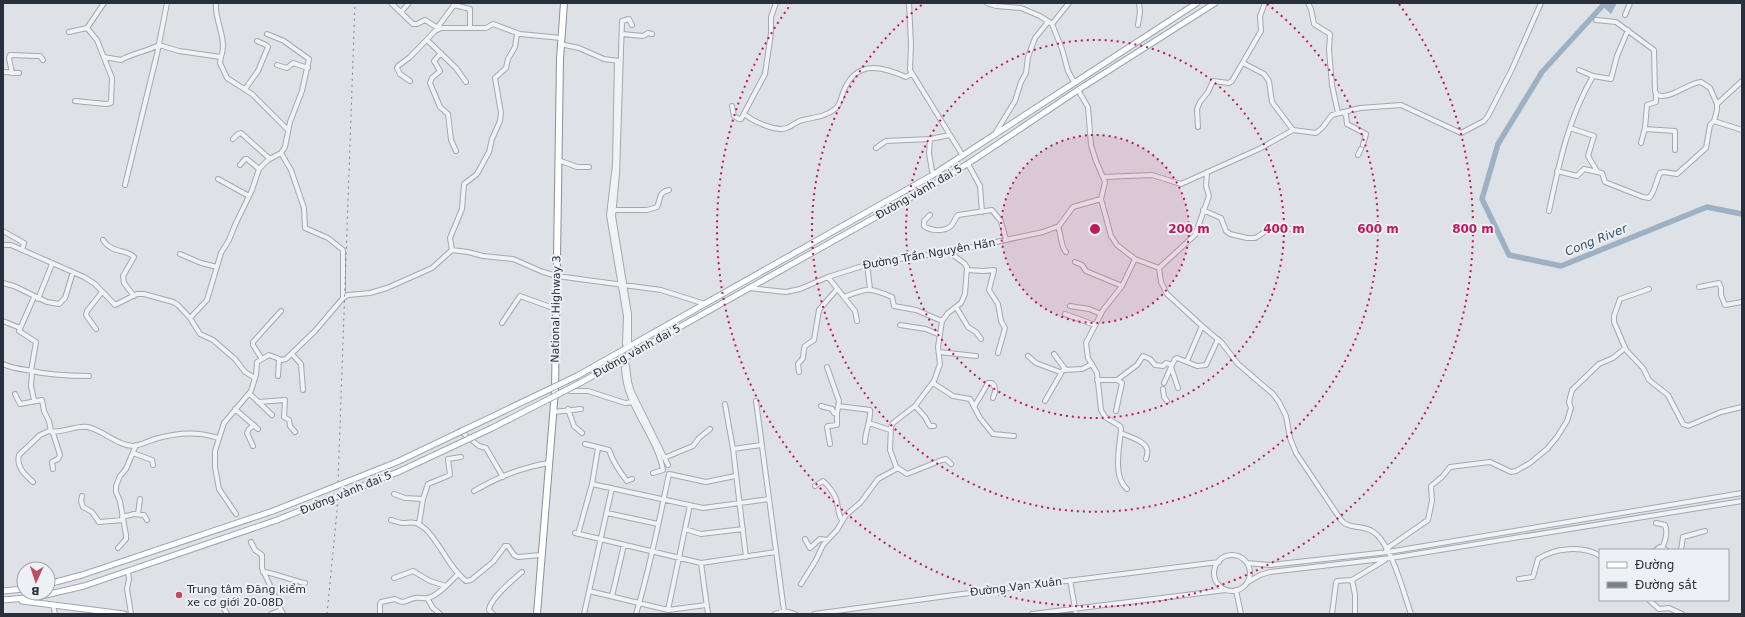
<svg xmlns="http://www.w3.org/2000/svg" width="1745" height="617" font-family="'DejaVu Sans',sans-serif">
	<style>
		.water { fill: #9cb1c3 }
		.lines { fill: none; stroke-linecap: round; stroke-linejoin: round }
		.river { stroke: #9cb1c3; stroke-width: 5.5 }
		.minor-tunnel { stroke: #babec4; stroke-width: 4; stroke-dasharray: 4 2; stroke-linecap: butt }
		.minor-casing { stroke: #a4a8af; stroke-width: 6 }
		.major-casing { stroke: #9ea6b0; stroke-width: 7 }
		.highway-casing { stroke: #87909b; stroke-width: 8 }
		.minor { stroke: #f0f2f5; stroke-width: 4 }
		.major { stroke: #fff; stroke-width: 5 }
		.highway { stroke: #fff; stroke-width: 6 }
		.rail { stroke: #79828e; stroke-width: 1; stroke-dasharray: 2 4; stroke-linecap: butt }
		.major-bridge-casing { stroke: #9ea6b0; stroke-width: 7; stroke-linecap: butt }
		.major-bridge { stroke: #fff; stroke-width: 5 }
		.ring { fill: none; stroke: #c2185b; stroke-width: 2; stroke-dasharray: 2 4 }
		.poi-dot { fill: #c04d64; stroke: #edf0f4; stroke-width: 1.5 }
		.labels { text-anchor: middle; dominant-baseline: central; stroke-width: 4; stroke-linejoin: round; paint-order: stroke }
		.street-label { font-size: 11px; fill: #29303b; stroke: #edf0f4 }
		.poi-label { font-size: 11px; fill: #29303b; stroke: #edf0f4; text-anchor: start }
		.water-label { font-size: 12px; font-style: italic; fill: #37516b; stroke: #edf0f4 }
		.centre { fill: #c2185b; stroke: #edf0f4; stroke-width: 2 }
		.ring-label { font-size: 12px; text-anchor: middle; font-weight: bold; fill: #c2185b; stroke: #edf0f4; stroke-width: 4; stroke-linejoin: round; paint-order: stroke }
	</style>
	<rect width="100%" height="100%" fill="#dee1e6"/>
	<path class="water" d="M1599 3H1617L1611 14Z"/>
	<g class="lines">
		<path class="river" d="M1605 3 1542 72 1498 144 1482 199 1509 255 1561 266 1707 207 1742 214"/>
		<path class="minor-tunnel" d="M627 366 628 346
			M624 368 625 347"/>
		<defs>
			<path id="minor" d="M216 3C214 20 228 39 221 57
				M391 3 413 24H417L425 20 438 28
				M909 3 911 44 910 70 963 156
				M987 3 996 6 1021 8 1040 16 1052 24 1062 49 1068 71 1074 82
				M1308 3 1311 9 1314 24 1330 34 1329 50 1332 85 1338 113
				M401 12 409 3
				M1625 15 1630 3
				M1052 24 1069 3
				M1138 25 1140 12 1139 3
				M437 28 454 5 470 9V28
				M69 32 87 28 104 3
				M622 34 643 36 648 33 652 34
				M427 40 456 68 466 82
				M560 44 579 48 604 59 619 61
				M441 53 434 61 440 71 432 78 430 83 440 107 448 114 451 140 456 151
				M104 57 121 60C130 54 148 51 159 45L179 51 221 57 220 63 227 78 252 94 288 130
				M617 61 615 165 609 215 626 316 625 344
				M1243 63 1264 74 1269 81 1272 102 1293 130
				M277 65 287 68 293 63 308 68
				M398 66 410 57 435 31 441 28H486L493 24 520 34 561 38
				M397 68 400 74 410 81
				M1579 70 1593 76 1611 79 1617 56 1628 30
				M3 72 19 73
				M12 73 9 58 10 55 37 56H40L43 60
				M245 89 258 71 268 47 266 45 257 41
				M1078 90 1088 107 1091 145 1096 161 1105 182 1101 199 1111 236 1117 245 1135 259 1159 268 1161 282 1167 294 1202 326 1222 343 1238 364 1273 394 1279 402 1286 416 1290 438 1296 453 1341 520C1348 529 1362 525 1372 531 1391 542 1404 594 1411 614
				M75 101 106 104 111 103 112 78 97 40 87 28
				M1717 104 1742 81
				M732 106 734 116 739 119H741L765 74 771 33V17L776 3
				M1343 112 1346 115 1347 124 1366 134 1363 145
				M744 114C753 121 775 132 787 128 792 126 797 121 803 120 815 117 825 117 835 109 841 104 841 97 844 90 857 60 881 66 906 77L911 74
				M1714 121 1742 130
				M1198 127 1197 109 1200 102 1208 92 1213 81 1229 83 1232 81 1261 31 1260 16 1265 3
				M1570 128 1594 136 1588 156 1597 171
				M1645 129 1675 131V150
				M996 132 1015 101 1021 82 1026 73 1028 57 1035 38 1048 22
				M233 139 238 134 241 133 270 159
				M930 139 929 153 932 171
				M1641 143 1645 128 1647 105 1656 102V94
				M876 148 886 141 930 139 950 135
				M281 153 291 170 304 208 305 228 328 238 343 250V298
				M1358 155 1361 149
				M558 160 577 167H589
				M968 164 980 186 982 212
				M240 165 245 159H247L259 169
				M1557 171 1577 176 1584 169 1602 173 1605 182 1643 197 1649 198C1655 192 1656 181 1660 173L1664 172 1677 174 1706 148 1710 125 1714 121 1717 110V104L1710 88 1701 82C1687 83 1671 100 1657 95L1655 91 1654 50 1616 22 1596 20
				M1103 177 1152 175 1181 184 1259 149 1293 130 1316 133 1322 128 1332 115 1360 108 1401 105 1461 133 1484 121 1488 116 1512 69 1541 3
				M218 179 249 196
				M125 185 157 54 167 3
				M613 210H647L657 207C661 199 658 192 669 190
				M1203 210 1221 218 1226 231 1230 234 1247 238H1255C1260 236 1262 233 1266 231 1277 224 1290 229 1302 231
				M1549 211C1559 164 1568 119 1593 76
				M930 215 924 221V226C931 231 944 232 951 226 954 223 955 218 958 215L992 210 1001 221 1006 240
				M1058 227C1062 236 1060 245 1066 252
				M3 231 24 243 22 250
				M103 240C112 254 127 249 134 257L123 276 124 283 134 296
				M3 245H11L84 277 95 284 115 305 137 294H144L173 302 178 305 190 318 200 334 213 340 235 359 245 372 255 378
				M452 250 450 238 462 209 464 184 477 174 489 152 492 139 500 121 501 113 495 78 506 68 508 59 515 47 517 34
				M180 254 201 263 217 267
				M1075 262 1082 265 1086 271 1122 286
				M867 264 870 289
				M1159 268 1195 235 1209 196 1206 186 1207 172
				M967 270 983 271 994 270 989 290 998 304 1001 321 1005 328 998 353
				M828 277 855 311 857 321
				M3 283 14 286 47 302 59 304 65 298 73 272
				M1699 287 1719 283 1721 288V295L1725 305 1742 302
				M749 288 786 292 800 289 828 277 872 263 949 252 1043 232 1059 226 1073 207 1101 199
				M1649 289 1620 299 1614 316V322L1626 350 1643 368 1649 380 1668 395 1683 424 1688 426 1721 412 1742 407
				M844 297C868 288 868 287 892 297L894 306 916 310 942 321
				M38 299 52 264
				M1070 306 1089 309 1101 314
				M956 307 968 327 976 332 981 339
				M1065 314 1095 325
				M190 318 207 300 221 253 229 240 235 225 252 190 259 169 268 160 281 153 285 147 290 122 302 91 309 59 284 41 267 34
				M3 321 20 328
				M502 323 520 296 556 309
				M900 325 926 329 940 335
				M96 329 86 315 87 311 102 292
				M629 343V314L613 216 617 174 622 21 629 19 632 25
				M939 352 976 356
				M292 354 301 364 303 390
				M1054 354 1065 369
				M1028 356 1036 363 1060 372
				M262 359 253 345V342L281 311
				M1187 361 1202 326
				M3 364C11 368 19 369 27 370 48 375 68 376 89 376
				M627 366 629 382 632 392 668 465
				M624 368C625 406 656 434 663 470L653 473
				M31 371 36 342 19 331 34 297
				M32 372 31 386 34 400
				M799 372 798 364 803 358 804 349 805 346 814 340 819 310 837 289
				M278 376 279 359
				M1097 380H1117L1122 383 1116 411
				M1117 380 1137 365 1143 356 1150 359 1155 365 1163 366 1166 363 1172 365
				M933 383 953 396 970 399 980 418 993 434 1014 436
				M1164 383 1171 367
				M1178 388 1171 367 1175 359 1177 358 1197 366 1206 365 1218 339
				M1163 389 1164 397 1167 401
				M570 391H588L625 403 633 402
				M15 394 20 404 42 400 44 411 49 421 51 431
				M250 394 272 415
				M756 401 784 611
				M1045 401 1063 370 1082 369 1092 364
				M258 402 285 400 284 417 289 420 290 426 295 432
				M725 404 733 449 746 557
				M821 406 832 409 834 413H837L839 401 827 367
				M838 406 870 410C871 421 865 431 865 442
				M915 406 925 417 930 426H934
				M974 407 988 383H992C997 388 995 392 993 398
				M235 409 258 429
				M568 409 574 426 582 433
				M554 412 581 409
				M869 423 890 430
				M460 431 479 446 486 448 503 477
				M1121 433C1128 436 1145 441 1147 449 1148 452 1147 456 1146 459
				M585 444 609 450C613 462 619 471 627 481L632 479
				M830 444 827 427 828 426 837 425V414
				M253 446 247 433 249 429 254 425
				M733 449 761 445
				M133 453 152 460 153 465
				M664 458 693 446 699 438 710 429
				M53 469 52 462 58 459 60 455 53 433
				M897 469 890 450 891 427 893 423 915 406 934 381 940 364 938 347 942 321 948 313 961 303 965 294 967 267 964 263 949 252
				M33 482C25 475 16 467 19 455L40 435 49 431C61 434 75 425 88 427 104 431 118 446 134 446 141 445 148 441 155 439 175 433 198 431 218 438
				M592 484 703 508 769 499
				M815 486 823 481C828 485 834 493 836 499 839 507 837 513 842 520
				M1127 489C1112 477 1120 445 1121 429L1120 426 1105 417 1101 410 1097 373 1088 358 1086 343 1103 310 1122 286 1135 259
				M474 491C496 478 523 467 549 463
				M394 494 405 498 423 499
				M82 496 81 501 83 507 92 512 99 522 123 520
				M607 513 658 524
				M138 514 140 499
				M236 514 219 489 215 467V451L224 423 251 391 256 375 257 362 269 355 282 360 286 359 315 331 343 298 348 295 370 293 387 288 432 268 452 250 468 252 483 256 513 259 543 272 557 276 661 290 705 304
				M122 517 134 514 144 515 147 520
				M391 520C395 521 399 523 403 523 408 523 414 521 418 524 436 532 447 567 466 581L471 580 493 562 505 546H508L514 555 518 557 541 555
				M1656 523 1665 525C1668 533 1666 540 1662 548
				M419 524 423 499 428 484 450 475 448 459 461 457
				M685 529 701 534 743 529
				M575 533 701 563 776 552
				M578 534 592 484 598 448
				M805 539 810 548 820 539 827 540
				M251 542 255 550 262 555V568L283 614
				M118 548 126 539V535L120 501 116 492V486L120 476 126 469 136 445
				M1386 549 1428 520 1432 501 1431 486 1442 477 1450 467 1490 462 1511 472 1516 471 1530 463 1547 449 1557 437 1567 421 1571 408 1569 402 1572 390 1599 364 1613 358 1625 348
				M1656 550 1660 547 1666 550
				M1681 550 1683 537 1705 531
				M1214 573a18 18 0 1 1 36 0a18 18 0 1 1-36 0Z
				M701 563 708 614
				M1247 563 1270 565 1388 552 1742 493
				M128 572 129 579 127 589 131 614
				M263 572C269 571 296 582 305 583
				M394 578 413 571 430 581 446 586
				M1519 579 1533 577 1538 559C1554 548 1583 545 1600 556
				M1070 580 1076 614
				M1352 580 1355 595V614
				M1248 582 1260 575 1270 572 1391 558 1742 501
				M801 584 816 560 823 545 837 530 846 515 861 502 878 479 898 468 907 474 942 460 946 459 951 464
				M1236 590 1241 614
				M589 591 668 610 706 605
				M612 596 624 545
				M427 598 433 608 440 614
				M1649 600 1659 609 1669 608 1682 614
				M53 605 55 614
				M223 607 227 614
				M668 610 690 505
				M271 614 281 610
				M380 614V604L381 602 395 599C405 605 405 600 415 598 419 597 424 599 428 598 439 595 450 582 458 574
				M493 614 489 610C490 598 513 580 522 572
				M584 614 612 488
				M636 614C650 568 659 521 669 474L706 482 735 476
				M775 614 784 611 795 614
				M814 614 954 595 1219 562
				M1032 614 1226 590
				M1332 614 1336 583 1337 581 1352 580 1385 560"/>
			<path id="major" d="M577 376 931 176 1197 3
				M580 383 940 181 975 159 1078 90 1215 3
				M48 584 82 575 273 511
				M3 591 24 589
				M3 600 37 597 84 586 277 520
				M22 601 124 614"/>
			<path id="highway" d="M537 614 555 391 560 59 564 3"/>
		</defs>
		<use href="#minor" class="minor-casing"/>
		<use href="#major" class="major-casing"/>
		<use href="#highway" class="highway-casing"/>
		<use href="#minor" class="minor"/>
		<use href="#major" class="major"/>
		<use href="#highway" class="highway"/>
		<path class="rail" d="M327 614 337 511 355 3"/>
		<defs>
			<path id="major-bridge" d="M273 511 397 462 577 376
				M277 520 398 472 492 428 580 383"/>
		</defs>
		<use href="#major-bridge" class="major-bridge-casing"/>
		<use href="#major-bridge" class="major-bridge"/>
	</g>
	<circle cx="1095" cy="229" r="94" fill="#c2185b" fill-opacity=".12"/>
	<g class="ring">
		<circle cx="1095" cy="229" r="94"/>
		<circle cx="1095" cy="229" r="189"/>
		<path d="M1267 4A283 283 0 1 1 923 4"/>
		<path d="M1399 4A378 378 0 1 1 791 4"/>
	</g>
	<circle class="poi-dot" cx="179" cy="595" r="4"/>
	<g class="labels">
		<g class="street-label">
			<text transform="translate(919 192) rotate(-30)">Đường vành đai 5</text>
			<text transform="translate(929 254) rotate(-10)">Đường Trần Nguyên Hãn</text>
			<text transform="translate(556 309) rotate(-89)">National Highway 3</text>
			<text transform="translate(637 351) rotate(-29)">Đường vành đai 5</text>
			<text transform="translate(346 493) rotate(-22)">Đường vành đai 5</text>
			<text transform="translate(1016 587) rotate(-7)">Đường Vạn Xuân</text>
		</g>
		<g class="poi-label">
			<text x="187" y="589">Trung tâm Đăng kiểm<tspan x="187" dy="13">xe cơ giới 20-08D</tspan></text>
		</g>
		<g class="water-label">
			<text transform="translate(1596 240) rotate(-22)">Cong River</text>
		</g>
	</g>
	<circle cx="1095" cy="229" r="6" class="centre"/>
	<g class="ring-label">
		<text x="1189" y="233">200 m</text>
		<text x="1284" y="233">400 m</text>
		<text x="1378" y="233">600 m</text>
		<text x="1473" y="233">800 m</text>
	</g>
	<rect width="1745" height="617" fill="none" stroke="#29303b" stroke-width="8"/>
	<rect x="1599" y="549" width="130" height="52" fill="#edf0f4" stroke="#9fa3aa"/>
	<rect x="1607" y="562" width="20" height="6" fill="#ffffff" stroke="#9fa3aa"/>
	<text x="1635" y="569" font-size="12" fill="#29303b">Đường</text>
	<rect x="1607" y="582" width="20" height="6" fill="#79828e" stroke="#9fa3aa"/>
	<text x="1635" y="589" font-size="12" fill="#29303b">Đường sắt</text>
	<g transform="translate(36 581) rotate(183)"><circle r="19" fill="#edf0f4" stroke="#9fa3aa"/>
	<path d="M0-3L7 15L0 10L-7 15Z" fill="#c04d64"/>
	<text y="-6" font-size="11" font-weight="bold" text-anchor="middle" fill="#29303b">B</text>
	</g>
</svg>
